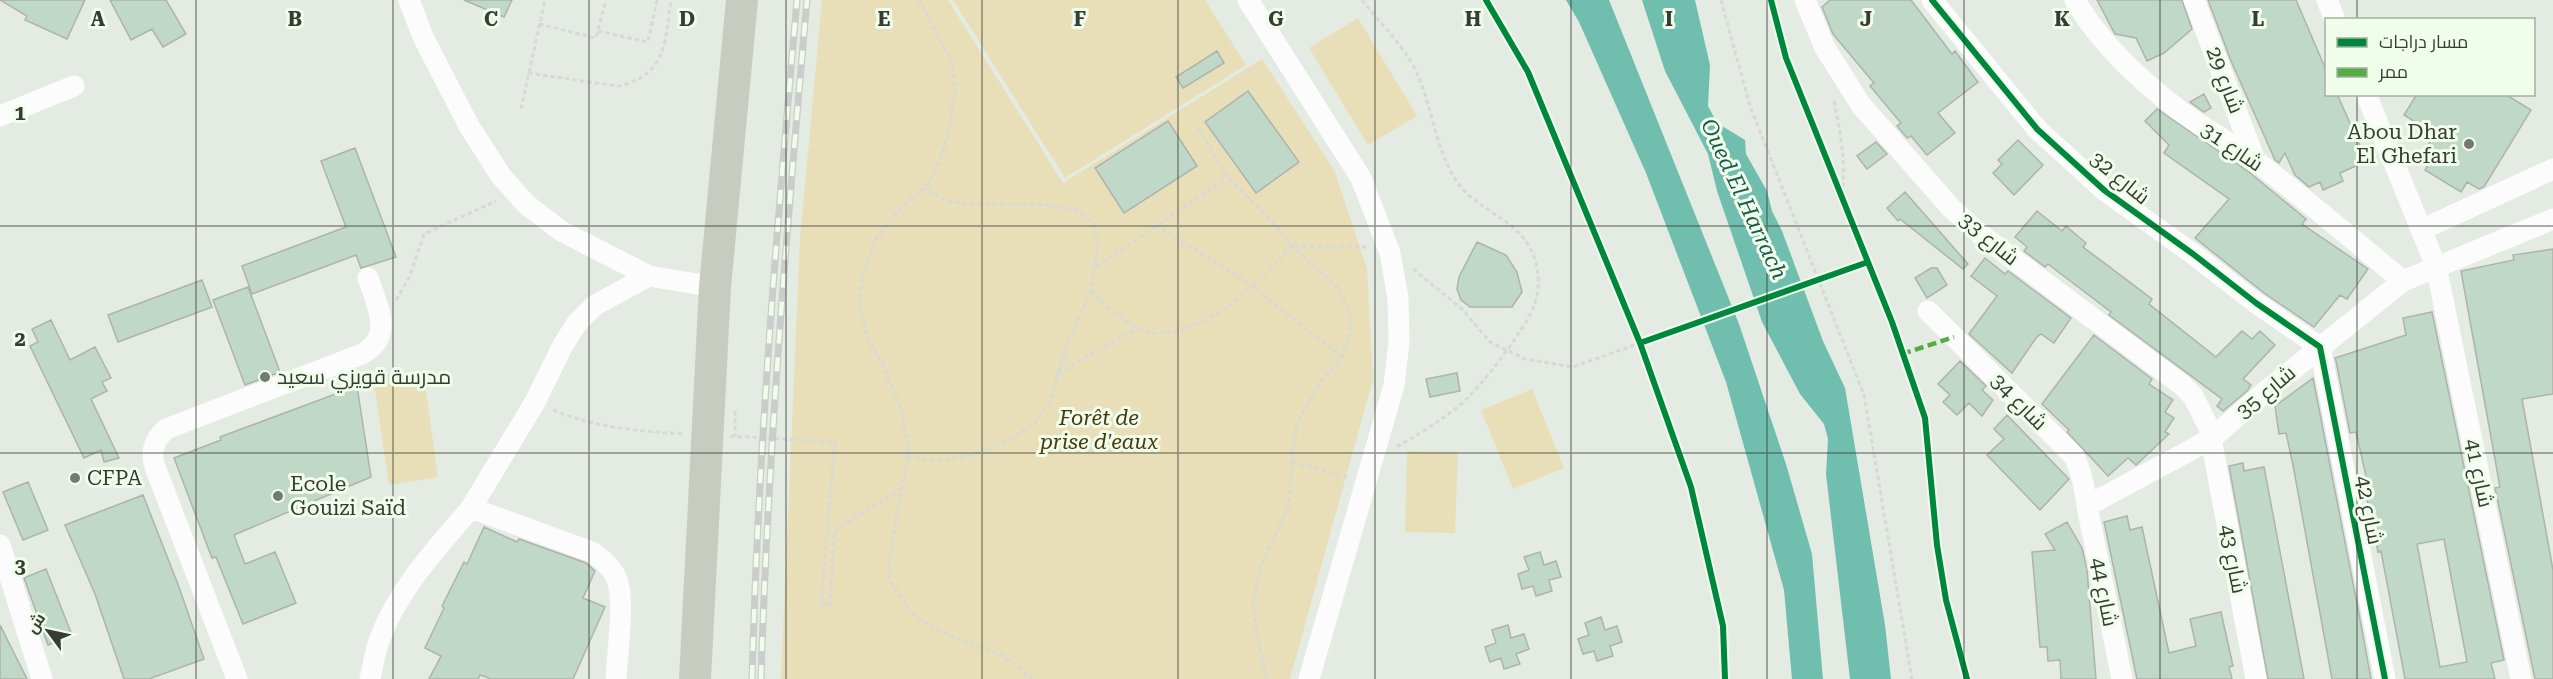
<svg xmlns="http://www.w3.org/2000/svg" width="2553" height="679" font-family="'Roboto Serif',Cairo,serif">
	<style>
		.green { fill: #e8dfb8 }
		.water { fill: #70beae }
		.building { fill: #c0d8c8; stroke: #adb3ad; stroke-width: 1.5; fill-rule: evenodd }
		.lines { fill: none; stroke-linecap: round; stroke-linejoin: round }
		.path { stroke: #d7d9d7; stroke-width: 3; stroke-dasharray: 4.5 3; stroke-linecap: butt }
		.street { stroke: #fbfcfb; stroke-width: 21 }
		.primary { stroke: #c8cbc0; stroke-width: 32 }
		.rail-casing { stroke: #cbcdca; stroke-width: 7 }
		.rail { stroke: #f1fdeb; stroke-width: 4.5; stroke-dasharray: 14; stroke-linecap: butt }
		.quiet { stroke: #55ac45; stroke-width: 4.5; stroke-dasharray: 9 4.5; stroke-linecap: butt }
		.cycleway-casing { stroke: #f1fdeb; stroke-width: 10 }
		.cycleway { stroke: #00873e; stroke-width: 6 }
		.grid { fill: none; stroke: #373c35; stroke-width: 1.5; stroke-opacity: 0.55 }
		.poi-dot { fill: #747972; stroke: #f1fdeb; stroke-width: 2 }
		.labels { text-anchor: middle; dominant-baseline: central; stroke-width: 6; stroke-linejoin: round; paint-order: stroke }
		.street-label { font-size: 21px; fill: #373c35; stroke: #f1fdeb }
		.poi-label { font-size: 21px; fill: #373c35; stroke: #f1fdeb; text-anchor: start }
		.park-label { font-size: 21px; font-style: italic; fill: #46390d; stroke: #f1fdeb }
		.water-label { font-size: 22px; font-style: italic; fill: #1d584e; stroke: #f1fdeb }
		.grid-label { font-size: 20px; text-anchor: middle; font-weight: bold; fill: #373c35; stroke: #f1fdeb; stroke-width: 6; stroke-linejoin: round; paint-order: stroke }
	</style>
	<rect width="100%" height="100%" fill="#e4ebe2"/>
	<path class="green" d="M822 0H948L1063 183 1262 59 1334 170 1367 268 1373 379 1290 679H781L800 238Z
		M953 0H1205L1246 65 1065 178Z
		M1358 18 1417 116 1368 145 1309 48Z
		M423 370 438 477 389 485 373 377Z
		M1532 389 1564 468 1513 489 1481 410Z
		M1407 451 1458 452 1455 533 1405 532Z"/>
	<path class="water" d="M1566 0H1609L1739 324 1786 464 1812 554 1823 679H1792L1784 590 1726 382 1646 173 1579 22Z
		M1642 0H1695L1710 65 1708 106 1717 123 1745 140 1746 154 1767 191 1772 211 1782 231 1823 341 1845 388 1885 625 1891 679H1850L1826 474 1828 439 1824 424 1800 394 1762 322 1717 191 1708 154 1665 71Z"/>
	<path class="building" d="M0 0H85L67 39 25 20 27 16Z
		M110 0H166L186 34 163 47 152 29 131 40Z
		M464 0H512L504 17Z
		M1830 0H1911L1952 54 1955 51 1978 82 1938 113 1955 133 1927 155 1911 136 1907 138 1897 126 1901 123 1870 86 1874 83 1833 34 1822 7Z
		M2097 0H2182L2192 29 2164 53 2147 61 2136 38 2115 34Z
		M2208 0H2296L2326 70V94H2337L2367 161 2340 173 2343 181 2323 190 2320 182 2309 187 2295 175 2285 153 2279 163 2275 160 2231 61Z
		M1217 51 1224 63 1183 88 1176 77Z
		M1248 91 1299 162 1256 193 1205 122Z
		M2204 94 2211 108 2204 112 2190 102Z
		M2417 94H2505L2531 110 2484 187 2479 189 2467 182 2461 192 2425 170 2431 160 2422 155 2435 134 2404 115Z
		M2157 109 2249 172 2306 219 2302 224 2368 269 2347 299 2340 295 2314 327 2264 293 2195 238 2229 199 2164 153 2169 145 2145 121Z
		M1168 121 1197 166 1124 213 1095 168Z
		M2018 140 2043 165 2014 195 1993 173 2002 164 1998 160Z
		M1876 142 1887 154 1867 169 1857 156Z
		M355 148 396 257 361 268 356 255 252 294 242 266 346 227 321 161Z
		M1905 192 1968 264 1963 269 1900 219 1898 221 1887 208Z
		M2037 211 2062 231 2066 226 2086 243 2083 247 2152 299 2149 304 2216 357 2242 331 2252 339 2260 331 2275 345 2243 379 2251 385 2247 391 2223 411 2217 406 2222 399 2109 315 2111 312 2061 274 2048 264 2045 267 2024 251 2027 247 2015 237Z
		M1477 242 1506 255 1517 272 1522 292 1512 307H1470L1461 300 1457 289 1459 277Z
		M2553 249V394L2522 399 2553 570V679H2535L2495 488 2500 487 2461 271 2514 260 2513 255Z
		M1985 258 2005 274 2008 271 2071 318 2054 343 2041 334 2036 338 2012 373 1969 334 1997 296 1971 276Z
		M1931 268H1937L1947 285 1927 298 1915 278Z
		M202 280 212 307 118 342 108 315Z
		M248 287 280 372 245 385 213 300Z
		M2432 312 2504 660 2491 663 2495 679H2405L2381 551 2378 552 2367 499 2371 498 2356 432 2350 433 2336 361 2335 358 2406 335 2403 318ZM2444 539 2467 662 2440 667 2417 544Z
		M51 320 70 360 95 347 111 378 102 382 107 391 91 399 119 458 104 462 101 450 84 458 30 346 38 342 32 329Z
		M2094 335 2152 379 2149 384 2173 400 2165 412 2174 418 2165 432 2169 434 2136 465 2128 458 2108 476 2067 432 2069 430 2042 404Z
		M1960 361 1986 386 1982 390 1993 400 1982 416 1969 403 1957 415 1943 402 1950 395 1938 384Z
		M1457 373 1460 391 1430 397 1426 379Z
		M2313 378 2359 614 2371 679H2332L2293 465 2286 433 2279 434 2275 406Z
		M357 386 371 477 234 535 245 564 275 552 296 603 243 624 216 557 212 558 174 458 221 440 220 437Z
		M2007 415 2069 479 2040 510 1987 455 2004 439 1994 429Z
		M2243 463 2244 471 2264 467 2304 679H2268L2229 466Z
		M28 482 48 530 23 540 3 492Z
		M143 495 179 587 204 659 149 679H124L95 594 65 525Z
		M2127 516 2130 530 2142 527 2169 653 2196 646 2190 619 2221 612 2233 666 2229 667 2232 679H2137L2104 522Z
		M2067 522 2082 548 2087 570 2096 679H2061L2060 660 2048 661 2047 647H2040L2032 552 2055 550 2045 534Z
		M484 527 517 542 519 539 586 563 595 571 583 598 605 607 573 679H491L480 675 478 679H429L441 656 425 648 444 608 442 606 464 562 467 564Z
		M1540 552 1544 565 1556 561 1561 577 1549 580 1552 591 1536 596 1533 586 1522 589 1518 574 1529 570 1524 557Z
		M46 569 72 635 48 645 24 578Z
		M1601 617 1605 630 1617 626 1622 642 1610 646 1613 656 1597 661 1594 651 1583 654 1578 639 1589 635 1585 623Z
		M0 625 27 679H0Z
		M1508 625 1511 638 1524 634 1529 649 1516 654 1520 664 1504 669 1501 658 1490 662 1485 647 1496 643 1492 630Z"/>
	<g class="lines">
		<path class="path" d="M919 0 952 62 955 93 948 136 937 169 924 189 901 207 877 238 863 273 859 307 868 339 882 363 900 406 907 438 908 456 889 562 890 581 911 612 930 626 964 642 1003 656 1033 679
			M1362 0C1379 22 1402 44 1415 69 1433 105 1434 149 1458 183 1476 209 1513 218 1529 246 1539 263 1541 284 1535 303 1527 328 1481 387 1460 405 1440 421 1418 435 1396 447
			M1721 0 1750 106 1864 395 1912 679
			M539 24 596 38 606 0
			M598 31 648 42 657 0
			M528 73 618 86C667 76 665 41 671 0
			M1834 101C1841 134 1846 164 1842 198
			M521 109 545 0
			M1198 128 1228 177 1271 220 1292 246 1338 288 1350 311V332L1342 357 1320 383 1297 423 1294 439 1288 508 1260 568 1253 605 1258 640 1267 679
			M1156 225 1252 286 1342 357
			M1096 267 1228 177
			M1413 269 1462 309 1490 342 1525 359 1573 367 1640 343
			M1091 291C1106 306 1131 329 1152 333 1156 334 1161 332 1165 332 1218 327 1258 281 1292 246L1367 247
			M396 300 410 276 424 234 496 201
			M1058 373 1139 327
			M553 410C596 428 639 431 684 434
			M735 411V436
			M730 436 835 442 821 605 830 606 834 536 837 529 902 488
			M908 456 934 461 967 456 1006 442 1034 423 1050 402 1067 344 1091 291 1098 243 1093 224 1077 210 1048 205 965 204 948 201 924 189
			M1293 462 1347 477"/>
		<path class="street" d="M409 0 423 37 469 126 501 176 526 204 561 231 649 276 715 287
			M1248 0 1361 178 1390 253 1398 298 1399 342 1394 385 1309 679
			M1805 0 1825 48 1861 105 1951 208 1980 234 2182 385 2193 396 2209 428 2256 679
			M1932 0 2037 129 2104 190 2193 254 2256 303 2320 347 2385 679
			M2075 0C2100 45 2153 93 2196 122 2216 136 2238 147 2257 162 2307 200 2354 241 2403 281
			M2194 0 2255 160
			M2327 0 2335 20
			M2366 94 2436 266 2521 679
			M0 116 74 86
			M2421 230 2553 169
			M1928 311 2074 456C2082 473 2085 487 2087 506L2122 679
			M2087 506 2211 439 2266 391 2403 281 2553 219
			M471 508 535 402 563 345 577 323 595 305 649 276
			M0 545 42 679
			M237 679 155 467C150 451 154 440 166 429L357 356C396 340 378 308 368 278
			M370 679C373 666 375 651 380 638 399 588 437 548 471 508L592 552C602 560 613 568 617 580 625 601 617 654 616 679"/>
		<path class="primary" d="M695 679 715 287 742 0"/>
		<defs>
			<path id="rail" d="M752 679C758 452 777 226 797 0
				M761 679C768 452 787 226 807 0"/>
		</defs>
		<use href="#rail" class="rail-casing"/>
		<use href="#rail" class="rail"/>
		<path class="quiet" d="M1902 354 1954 337"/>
		<defs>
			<path id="cycleway" d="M1486 0 1528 72 1640 343 1691 487 1723 626 1725 679
				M1771 0 1786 58 1892 322 1925 418 1937 545 1946 600 1967 679
				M1932 0 2037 129 2104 190 2193 254 2256 303 2320 347 2385 679
				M1640 343 1868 262"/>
		</defs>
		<use href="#cycleway" class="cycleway-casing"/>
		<use href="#cycleway" class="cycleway"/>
	</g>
	<path class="grid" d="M196 0V679M393 0V679M589 0V679M786 0V679M982 0V679M1178 0V679M1375 0V679M1571 0V679M1767 0V679M1964 0V679M2160 0V679M2357 0V20M2357 94V679M0 226H2553M0 453H2553"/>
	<g class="poi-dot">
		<circle cx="2469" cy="144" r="6"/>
		<circle cx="265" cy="377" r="6"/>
		<circle cx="75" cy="478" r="6"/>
		<circle cx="278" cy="496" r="6"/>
	</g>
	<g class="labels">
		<g class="street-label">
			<text transform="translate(2225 80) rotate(69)">شارع 29</text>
			<text transform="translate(2232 147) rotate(34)">شارع 31</text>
			<text transform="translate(2120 178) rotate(39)">شارع 32</text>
			<text transform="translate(1989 239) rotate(39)">شارع 33</text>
			<text transform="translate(2266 392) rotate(-40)">شارع 35</text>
			<text transform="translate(2019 402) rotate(45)">شارع 34</text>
			<text transform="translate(2479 473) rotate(78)">شارع 41</text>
			<text transform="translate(2369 510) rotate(79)">شارع 42</text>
			<text transform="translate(2233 559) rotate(79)">شارع 43</text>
			<text transform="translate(2104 592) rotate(79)">شارع 44</text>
		</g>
		<g class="poi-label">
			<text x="2457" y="132" text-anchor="end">Abou Dhar<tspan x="2457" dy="24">El Ghefari</tspan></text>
			<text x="277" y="377">مدرسة قويزي سعيد</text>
			<text x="87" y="478">CFPA</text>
			<text x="290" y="484">Ecole<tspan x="290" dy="24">Gouizi Saïd</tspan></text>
		</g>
		<g class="park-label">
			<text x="1099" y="418">Forêt de<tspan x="1099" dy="24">prise d'eaux</tspan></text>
		</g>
		<g class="water-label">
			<text transform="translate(1744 199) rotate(65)">Oued El Harrach</text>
		</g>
	</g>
	<g class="grid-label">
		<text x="98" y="26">A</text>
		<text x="295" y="26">B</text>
		<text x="491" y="26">C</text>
		<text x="687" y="26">D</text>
		<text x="884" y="26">E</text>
		<text x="1080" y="26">F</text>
		<text x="1276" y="26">G</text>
		<text x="1473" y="26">H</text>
		<text x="1669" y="26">I</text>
		<text x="1866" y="26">J</text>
		<text x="2062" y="26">K</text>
		<text x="2258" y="26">L</text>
		<text x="20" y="120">1</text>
		<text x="20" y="346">2</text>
		<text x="20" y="573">3</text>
	</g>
	<rect x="2325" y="18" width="210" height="78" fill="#f1fdeb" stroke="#a7b0a2" stroke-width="1.5"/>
	<rect x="2337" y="38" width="30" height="9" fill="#00873e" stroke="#a7b0a2" stroke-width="1.5"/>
	<text x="2379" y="48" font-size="18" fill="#373c35">مسار دراجات</text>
	<rect x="2337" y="68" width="30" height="9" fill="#55ac45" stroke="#a7b0a2" stroke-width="1.5"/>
	<text x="2379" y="78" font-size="18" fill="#373c35">ممر</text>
	<g transform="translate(48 631) rotate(303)" stroke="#f1fdeb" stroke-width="4.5" paint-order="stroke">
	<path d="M0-4.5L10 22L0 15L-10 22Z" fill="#373c35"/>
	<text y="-9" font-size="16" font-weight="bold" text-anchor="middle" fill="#373c35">ش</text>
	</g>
</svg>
